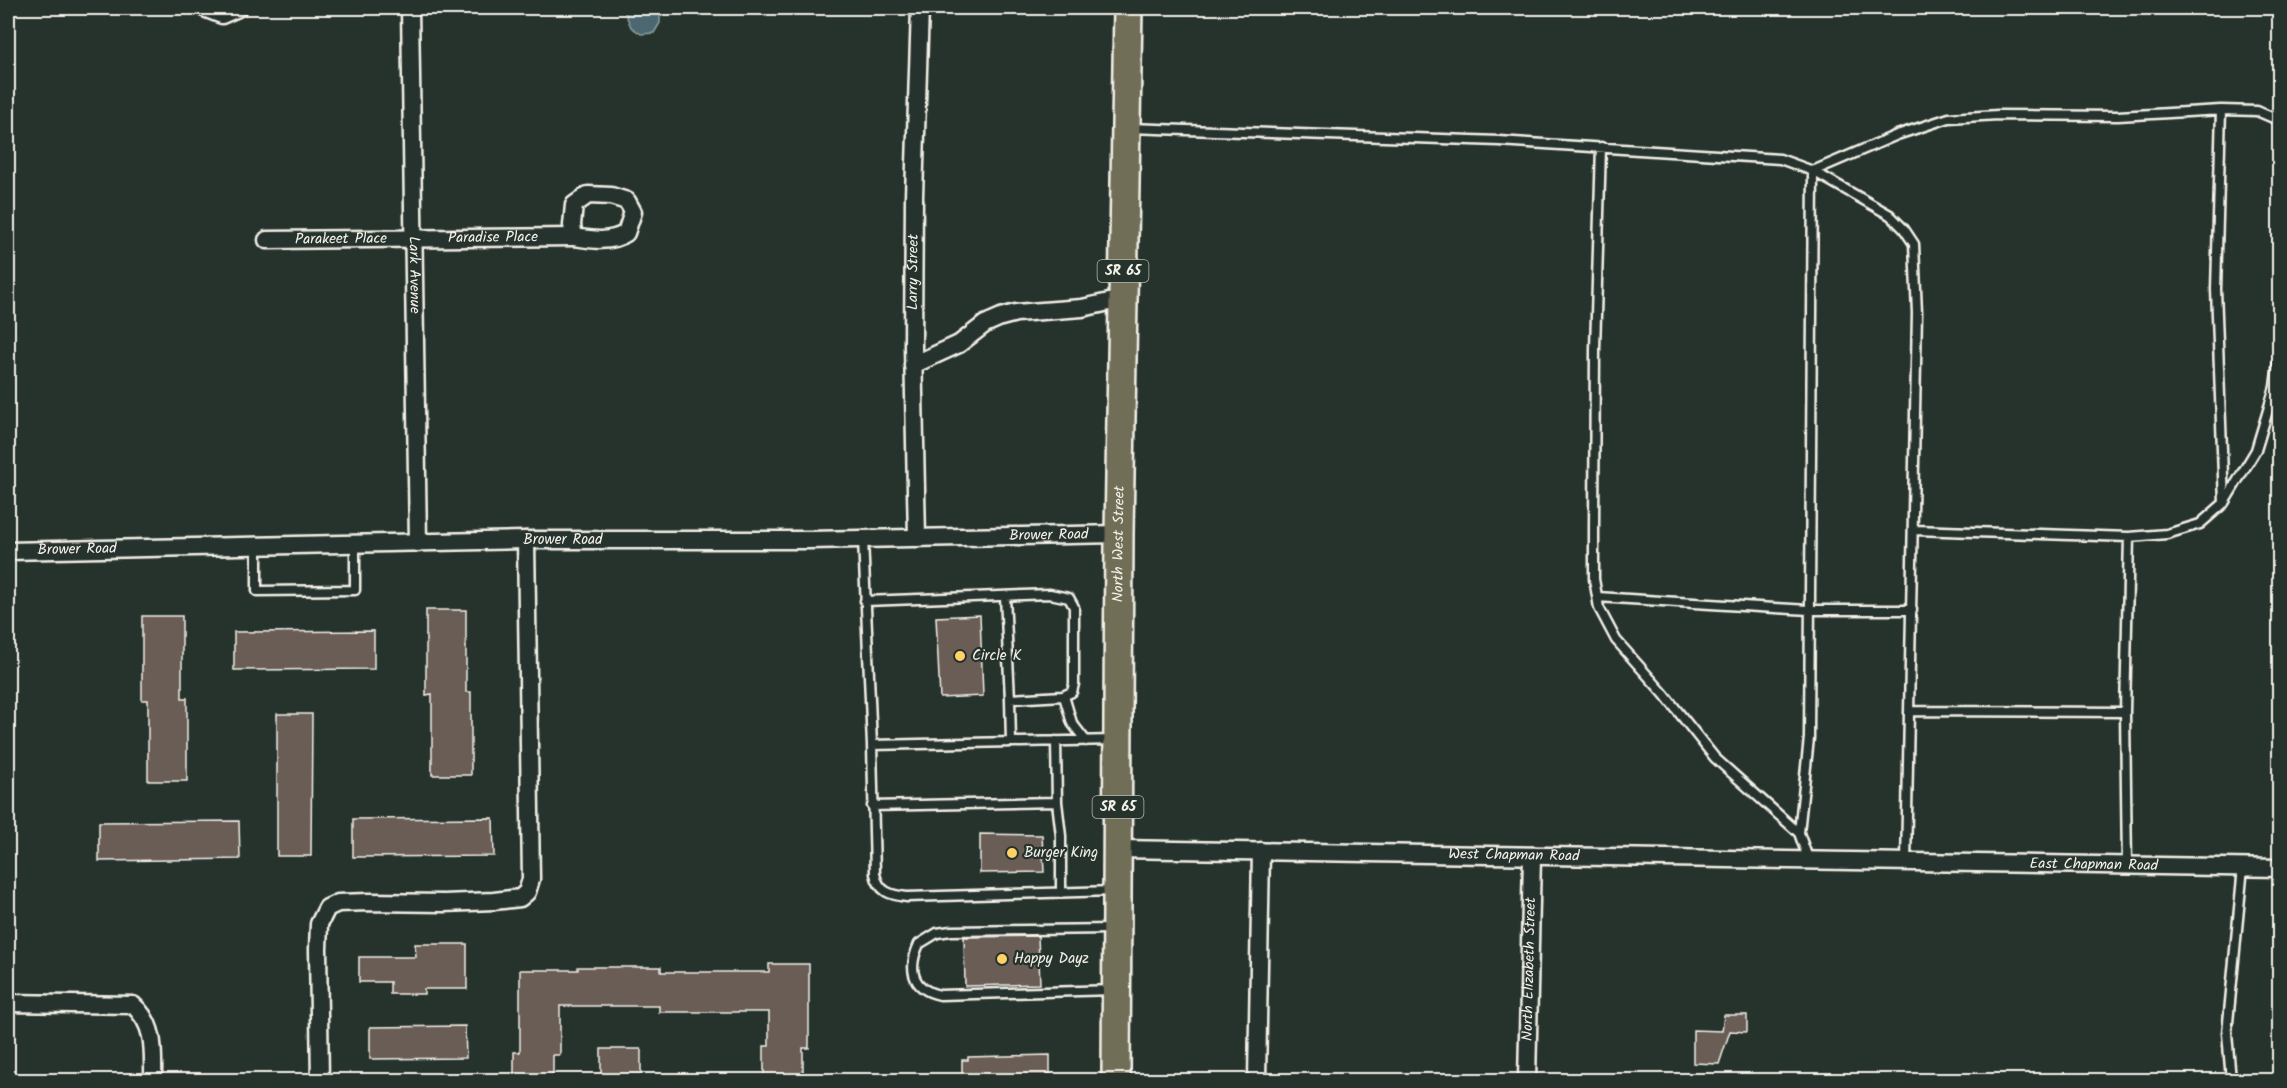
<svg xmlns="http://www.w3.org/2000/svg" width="2287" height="1088" font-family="Kalam,sans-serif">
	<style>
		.water { fill: #4c6872; stroke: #8f9fa1; stroke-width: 1.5 }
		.building { fill: #695d57; stroke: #f4f1e8; stroke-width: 1.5 }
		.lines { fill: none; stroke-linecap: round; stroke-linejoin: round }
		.lane-casing { stroke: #f4f1e8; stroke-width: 13 }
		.street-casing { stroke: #f4f1e8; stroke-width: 21 }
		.primary-casing { stroke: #f4f1e8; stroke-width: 32 }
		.lane { stroke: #26332d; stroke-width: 8 }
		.street { stroke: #26332d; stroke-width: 16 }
		.primary { stroke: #716e59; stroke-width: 27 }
		.poi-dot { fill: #ffd166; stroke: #26332d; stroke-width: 2 }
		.labels { text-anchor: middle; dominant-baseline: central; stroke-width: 4.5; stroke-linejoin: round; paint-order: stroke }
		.shield { fill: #26332d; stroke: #b6b8b0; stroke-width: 1.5 }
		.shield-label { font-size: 14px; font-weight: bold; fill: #f4f1e8 }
		.street-label { font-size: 15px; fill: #f4f1e8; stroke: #26332d }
		.poi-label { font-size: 15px; fill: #f4f1e8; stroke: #26332d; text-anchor: start }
	</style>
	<rect width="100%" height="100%" fill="#26332d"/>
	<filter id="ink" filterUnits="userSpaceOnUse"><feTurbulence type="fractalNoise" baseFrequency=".0167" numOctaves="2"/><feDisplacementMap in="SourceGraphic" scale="12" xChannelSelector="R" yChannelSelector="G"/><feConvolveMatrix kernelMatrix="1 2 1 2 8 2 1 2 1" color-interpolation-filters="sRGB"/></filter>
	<g filter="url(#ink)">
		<path class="water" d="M623 8H660V23L654 33 641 34 631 27Z"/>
		<path class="building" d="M426 610H466V692H471V775H432V694L426 695Z
			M980 615 983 696 940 698 936 617Z
			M142 616H182V698H187V781H148V700H142Z
			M374 631V669L234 670V632Z
			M277 714H312L311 856H277Z
			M493 818 494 856 353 857V819Z
			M239 821 240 859 99 861V822Z
			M980 834 1042 835 1044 872 980 873Z
			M1038 936 1040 984 965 986 964 937Z
			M415 944H467V989H424V994H390V982H359V957H416Z
			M769 964H809V1048H803V1080H764V1046H769V1012H659V1006H560V1055H553V1080H514V1052H520V970H578V967H661V972H769Z
			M1724 1015H1747V1032L1730 1031 1719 1064 1693 1063V1030L1722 1031Z
			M465 1026 466 1058 370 1059V1027Z
			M601 1049H641V1080H601Z
			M1050 1055V1080H962V1060H968V1057Z"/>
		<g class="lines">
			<defs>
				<path id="lane" d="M2221 110 2216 289 2224 503
					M1129 128 1499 141 1780 159 1813 171 1890 215 1904 229 1914 244 1917 313 1906 863
					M1601 147 1595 349 1594 529V579L1599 608 1616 640 1664 694 1715 758 1799 833
					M1914 530 2129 537 2167 534 2200 524 2224 503 2256 450 2275 387 2280 345
					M863 539 872 745 1115 740
					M257 547V591L355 590V544
					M1005 596 1010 699
					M1597 597 1809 610H1912
					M865 601 1050 594 1069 598 1074 607V684L1072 692 1063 696 1010 699 1011 742
					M1064 696 1072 723 1086 741
					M1910 711 2125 712
					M872 745 875 874C879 892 890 895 907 897L1114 891
					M1057 802 1061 836V893
					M872 806 1057 802 1056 741
					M1809 861 1799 833 1809 738 1813 171 1897 135 1949 118 1998 115 2118 116 2221 110 2257 111 2278 120 2280 124
					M2127 866 2125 712 2129 537
					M1114 990 940 995C911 989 908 968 919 944L937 933 951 931 1114 929
					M2231 1080 2227 1033 2243 867"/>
				<g id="street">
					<path d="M204 8 222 15 238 8"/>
					<path id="s1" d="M410 8 418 543"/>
					<path d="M588 195 611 196 627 201 633 212 626 233C611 243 592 240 574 237L572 225 574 205Z"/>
					<path id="s2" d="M267 240 574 237"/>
					<path d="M913 365 959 344 985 324 1001 317 1016 313 1082 308 1123 299"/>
					<path id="s3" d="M917 538 913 346 914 196 920 8"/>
					<path id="s4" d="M8 551 526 540H809L1119 534"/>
					<path id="s5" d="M1118 849 2280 868"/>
					<path d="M8 1003 133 1005C156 1025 153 1052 153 1080"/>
					<path d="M320 1080 318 949 319 924 327 908 338 903 369 902 444 903 494 901 520 898 527 892 531 879 526 540"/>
					<path d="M1257 1080 1261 851"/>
					<path id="s6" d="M1527 1080 1532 856"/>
				</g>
				<g id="primary">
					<path id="s7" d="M1116 1080 1119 534 1128 8"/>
				</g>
			</defs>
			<use href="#lane" class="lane-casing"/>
			<use href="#street" class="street-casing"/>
			<use href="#primary" class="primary-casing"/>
			<use href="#lane" class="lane"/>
			<use href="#street" class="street"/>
			<use href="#primary" class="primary"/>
		</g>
	</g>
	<g class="poi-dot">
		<circle cx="960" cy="656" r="6"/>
		<circle cx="1012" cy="853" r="6"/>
		<circle cx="1002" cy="959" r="6"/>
	</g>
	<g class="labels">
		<g class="shield">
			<rect x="1097.5" y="260" width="51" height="22" rx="4.5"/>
			<rect x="1092.5" y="796" width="51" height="22" rx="4.5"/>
		</g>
		<g class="shield-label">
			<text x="1123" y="271">SR 65</text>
			<text x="1118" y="807">SR 65</text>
		</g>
		<g class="street-label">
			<text stroke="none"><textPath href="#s2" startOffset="226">Paradise Place</textPath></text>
			<text stroke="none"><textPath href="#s2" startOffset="74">Parakeet Place</textPath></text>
			<text stroke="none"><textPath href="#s3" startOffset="266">Larry Street</textPath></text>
			<text stroke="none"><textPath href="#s1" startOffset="267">Lark Avenue</textPath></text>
			<text stroke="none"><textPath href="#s4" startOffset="1041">Brower Road</textPath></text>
			<text stroke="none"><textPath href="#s4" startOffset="555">Brower Road</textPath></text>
			<text stroke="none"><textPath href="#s7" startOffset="536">North West Street</textPath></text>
			<text stroke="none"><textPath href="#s4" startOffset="69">Brower Road</textPath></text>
			<text stroke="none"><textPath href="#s5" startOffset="396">West Chapman Road</textPath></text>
			<text stroke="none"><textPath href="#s5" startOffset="976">East Chapman Road</textPath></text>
			<text stroke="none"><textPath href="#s6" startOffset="111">North Elizabeth Street</textPath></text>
		</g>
		<g class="poi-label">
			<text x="972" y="656">Circle K</text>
			<text x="1024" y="853">Burger King</text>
			<text x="1014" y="959">Happy Dayz</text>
		</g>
	</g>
	<rect width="2287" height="1088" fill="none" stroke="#26332d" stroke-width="30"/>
	<rect x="15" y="15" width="2257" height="1058" fill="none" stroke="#f4f1e8" stroke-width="2" filter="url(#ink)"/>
</svg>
